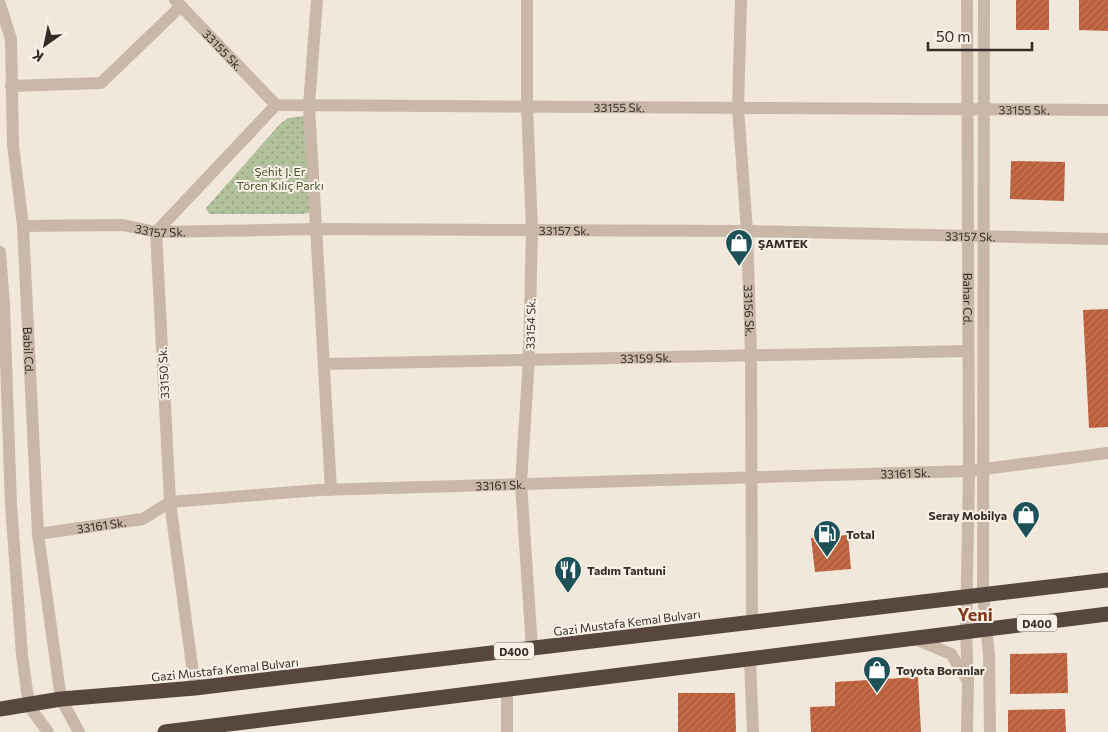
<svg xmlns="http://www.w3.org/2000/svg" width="1108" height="732" font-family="Commissioner,sans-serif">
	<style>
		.grass { fill: url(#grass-dots) }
		.building { fill: url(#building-hatch) }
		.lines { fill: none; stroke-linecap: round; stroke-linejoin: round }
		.minor { stroke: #c9b8a7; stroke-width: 12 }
		.highway { stroke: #57473f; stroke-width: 15 }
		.labels { text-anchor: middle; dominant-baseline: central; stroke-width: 4; stroke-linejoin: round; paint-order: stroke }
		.shield { fill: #f9f1e7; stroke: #706761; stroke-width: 1 }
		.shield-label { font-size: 11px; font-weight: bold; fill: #362c27 }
		.street-label { font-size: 12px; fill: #362c27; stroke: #f9f1e7 }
		.park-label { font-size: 12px; fill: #44542b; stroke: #f9f1e7 }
		.poi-label { font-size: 12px; font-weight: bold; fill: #362c27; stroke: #f9f1e7; text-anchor: start }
		.district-label { font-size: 18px; font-weight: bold; fill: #843c21; stroke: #f9f1e7 }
	</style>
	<defs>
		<pattern id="grass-dots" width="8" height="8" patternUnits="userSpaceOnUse" patternTransform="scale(1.25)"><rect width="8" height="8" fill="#b2c09b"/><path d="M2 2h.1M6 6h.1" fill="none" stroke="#929c7e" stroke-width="1.8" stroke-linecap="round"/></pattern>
		<pattern id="building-hatch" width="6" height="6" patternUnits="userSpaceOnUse" patternTransform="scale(1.25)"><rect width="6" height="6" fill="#c56945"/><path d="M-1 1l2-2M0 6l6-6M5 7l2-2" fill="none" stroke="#a1573a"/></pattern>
	</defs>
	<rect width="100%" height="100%" fill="#f1e8db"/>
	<path class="grass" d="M304 116 315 212 303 214H209L206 208 280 124 288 118Z"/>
	<path class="building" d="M1016 0H1049V30H1016Z
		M1079 0H1108V31L1079 30Z
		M1011 161 1065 162 1064 201 1010 199Z
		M1108 309V427L1089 428 1083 310Z
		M848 535 851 569 815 572 811 538Z
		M1067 653 1068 693 1010 694V654Z
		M918 677 921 732H811L810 707 835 706V682Z
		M678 693H735L736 732H678Z
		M1065 709 1066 732H1008V710Z"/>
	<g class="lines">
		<g class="minor">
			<path id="s1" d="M175 0 276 105 1108 110"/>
			<path d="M317 0 309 105 331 490"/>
			<path d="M527 0V106L532 230 529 358 521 483 532 648"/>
			<path id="s2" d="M741 0 738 108 747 231 751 354 752 622"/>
			<path id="s3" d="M967 0 969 471 966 631 968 681"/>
			<path d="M984 0 983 595 989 655 990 732"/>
			<path id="s4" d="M0 4 11 39 13 145 23 226 38 534 61 699 79 732"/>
			<path d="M11 86 101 83 181 6"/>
			<path id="s5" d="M23 226 123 225 156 232 317 229 747 231 1108 239"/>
			<path d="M0 252 4 305 11 505 22 655 29 706 48 732"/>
			<path id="s6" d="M324 364 968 351"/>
			<path id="s7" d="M38 534 143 519 170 502 319 490 969 471 1108 453"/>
			<path d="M913 638 951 654 968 681 967 732"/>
			<path d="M750 660 753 732"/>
			<path d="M195 688 170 502 156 232 276 105"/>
			<path d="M507 732V689"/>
		</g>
		<path class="highway" d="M0 709 61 699 195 688 1108 580
			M165 732 1108 614"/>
	</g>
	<defs>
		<symbol id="shop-pin" viewBox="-11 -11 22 30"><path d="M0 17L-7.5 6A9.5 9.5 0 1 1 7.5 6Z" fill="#1d5157" stroke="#f9f1e7"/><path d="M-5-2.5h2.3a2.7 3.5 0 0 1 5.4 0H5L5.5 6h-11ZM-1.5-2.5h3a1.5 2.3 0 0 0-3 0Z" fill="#fff"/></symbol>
		<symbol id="fuel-pin" viewBox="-11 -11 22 30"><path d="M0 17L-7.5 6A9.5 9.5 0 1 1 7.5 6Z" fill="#1d5157" stroke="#f9f1e7"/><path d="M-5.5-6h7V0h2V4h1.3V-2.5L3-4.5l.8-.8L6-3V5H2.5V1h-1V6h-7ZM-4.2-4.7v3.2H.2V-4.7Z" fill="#fff"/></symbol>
		<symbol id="restaurant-pin" viewBox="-11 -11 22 30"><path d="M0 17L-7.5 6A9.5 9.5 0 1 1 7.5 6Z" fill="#1d5157" stroke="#f9f1e7"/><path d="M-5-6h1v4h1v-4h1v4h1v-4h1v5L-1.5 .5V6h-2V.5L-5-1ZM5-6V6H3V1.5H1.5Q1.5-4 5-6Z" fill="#fff"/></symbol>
	</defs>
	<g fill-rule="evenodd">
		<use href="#shop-pin" x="723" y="227" width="32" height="43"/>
		<use href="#shop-pin" x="1010" y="499" width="32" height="43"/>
		<use href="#fuel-pin" x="811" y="518" width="32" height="43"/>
		<use href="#restaurant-pin" x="552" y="554" width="32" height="43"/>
		<use href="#shop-pin" x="861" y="654" width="32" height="43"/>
	</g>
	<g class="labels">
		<g class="shield">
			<rect x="1017" y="614.5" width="40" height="17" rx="4"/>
			<rect x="494" y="642.5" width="40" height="17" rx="4"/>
		</g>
		<g class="shield-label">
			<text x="1037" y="623">D400</text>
			<text x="514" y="651">D400</text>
		</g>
		<g class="street-label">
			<text stroke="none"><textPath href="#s1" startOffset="69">33155 Sk.</textPath></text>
			<text stroke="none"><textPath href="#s1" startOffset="489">33155 Sk.</textPath></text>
			<text stroke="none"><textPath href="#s1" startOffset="894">33155 Sk.</textPath></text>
			<text stroke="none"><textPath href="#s5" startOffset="138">33157 Sk.</textPath></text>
			<text stroke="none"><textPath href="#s5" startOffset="542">33157 Sk.</textPath></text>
			<text stroke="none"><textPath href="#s5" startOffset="948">33157 Sk.</textPath></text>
			<text stroke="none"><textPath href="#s3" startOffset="299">Bahar Cd.</textPath></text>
			<text stroke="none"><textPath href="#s2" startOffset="311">33156 Sk.</textPath></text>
			<text transform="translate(530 324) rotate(-89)">33154 Sk.</text>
			<text stroke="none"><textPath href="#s4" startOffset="349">Babil Cd.</textPath></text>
			<text stroke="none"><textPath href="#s6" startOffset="322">33159 Sk.</textPath></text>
			<text transform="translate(163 373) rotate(-93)">33150 Sk.</text>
			<text stroke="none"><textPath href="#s7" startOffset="874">33161 Sk.</textPath></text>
			<text stroke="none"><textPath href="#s7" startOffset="469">33161 Sk.</textPath></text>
			<text stroke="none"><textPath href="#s7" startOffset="64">33161 Sk.</textPath></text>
			<text transform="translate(627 622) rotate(-7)">Gazi Mustafa Kemal Bulvarı</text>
			<text transform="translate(225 669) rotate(-6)">Gazi Mustafa Kemal Bulvarı</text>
		</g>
		<g class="park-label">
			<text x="280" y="171">Şehit J. Er<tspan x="280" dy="14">Tören Kılıç Parkı</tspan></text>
		</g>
		<g class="poi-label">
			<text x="758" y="243">ŞAMTEK</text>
			<text x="1007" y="515" text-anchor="end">Seray Mobilya</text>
			<text x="846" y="534">Total</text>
			<text x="587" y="570">Tadım Tantuni</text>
			<text x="896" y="670">Toyota Boranlar</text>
		</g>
		<g class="district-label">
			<text x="975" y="614">Yeni</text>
		</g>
	</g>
	<g transform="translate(45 45) rotate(213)" stroke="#f9f1e7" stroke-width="4" paint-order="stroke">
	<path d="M0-4L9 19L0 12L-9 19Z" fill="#362c27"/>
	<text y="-8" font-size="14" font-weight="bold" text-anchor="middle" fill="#362c27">K</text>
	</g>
	<path d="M928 42v8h104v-8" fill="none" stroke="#362c27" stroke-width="2.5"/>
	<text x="936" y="42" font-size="15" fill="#362c27" stroke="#f9f1e7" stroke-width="4" paint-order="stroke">50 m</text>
</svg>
